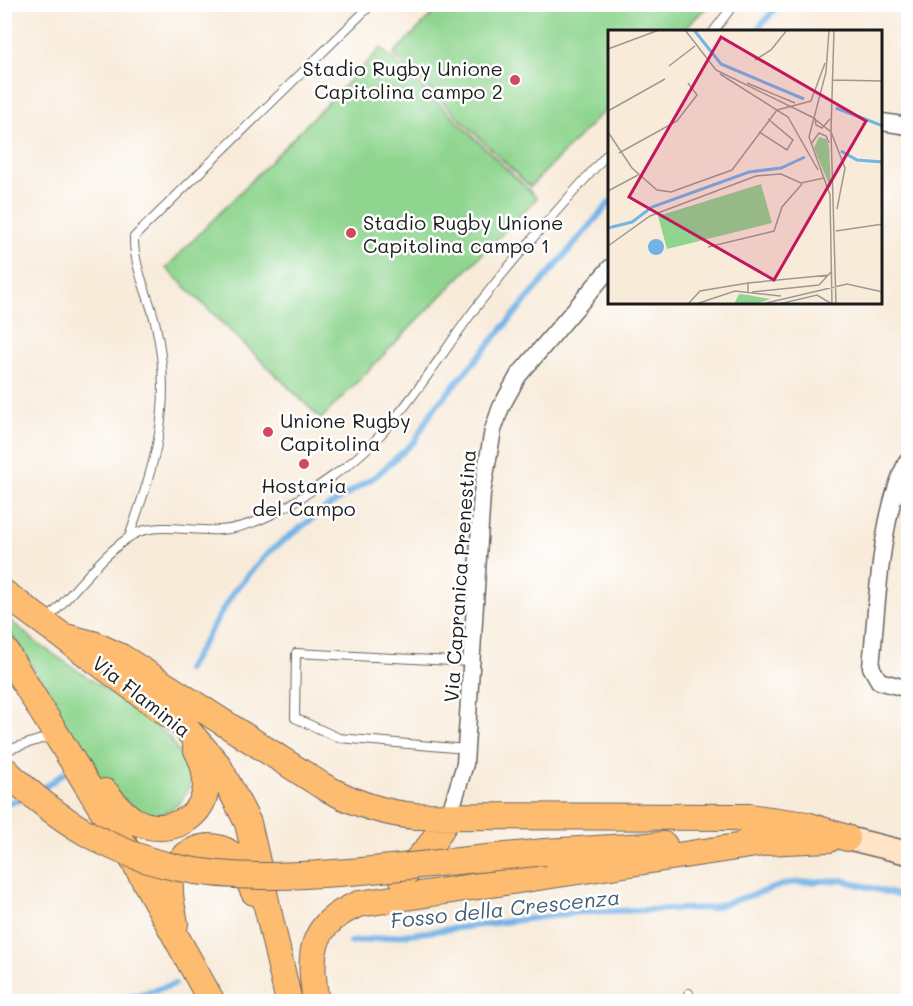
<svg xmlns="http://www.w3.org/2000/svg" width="913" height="1006" font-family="Mali,sans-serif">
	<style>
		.green { fill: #8fd58f; stroke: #567856; stroke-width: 1.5 }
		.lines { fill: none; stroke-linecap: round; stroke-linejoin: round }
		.stream { stroke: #73b4e7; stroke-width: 6 }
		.lane-casing { stroke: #69645e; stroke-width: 10 }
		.street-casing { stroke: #69645e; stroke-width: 19 }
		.secondary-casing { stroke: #69645e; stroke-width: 25 }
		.primary-casing { stroke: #69645e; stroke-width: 28 }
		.lane { stroke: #fff; stroke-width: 8 }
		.street { stroke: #fff; stroke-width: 16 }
		.secondary { stroke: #ffe4c6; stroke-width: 22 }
		.primary { stroke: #febc70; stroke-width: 26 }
		.primary-bridge-casing { stroke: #69645e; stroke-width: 28; stroke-linecap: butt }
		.primary-bridge { stroke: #febc70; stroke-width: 26 }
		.poi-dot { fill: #d1495b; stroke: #fff; stroke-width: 2 }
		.labels { text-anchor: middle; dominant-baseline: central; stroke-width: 5; stroke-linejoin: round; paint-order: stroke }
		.poi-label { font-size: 20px; fill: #1c1c1c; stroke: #fff; text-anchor: start }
		.street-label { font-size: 20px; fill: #1c1c1c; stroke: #fff }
		.water-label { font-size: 21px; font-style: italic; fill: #436077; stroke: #fff }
		.inset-river { fill: none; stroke: #73b4e7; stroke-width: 3 }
		.inset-road { fill: none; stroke: #a0988e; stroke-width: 1.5 }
		.view { fill: #c2185b; fill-opacity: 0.15; stroke: #c2185b; stroke-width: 3 }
		.inset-edge { fill: none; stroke: #1c1c1c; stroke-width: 3 }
	</style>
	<rect width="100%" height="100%" fill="#fff"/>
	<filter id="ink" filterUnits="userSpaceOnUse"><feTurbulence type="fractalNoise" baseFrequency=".0167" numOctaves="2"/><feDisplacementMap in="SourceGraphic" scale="12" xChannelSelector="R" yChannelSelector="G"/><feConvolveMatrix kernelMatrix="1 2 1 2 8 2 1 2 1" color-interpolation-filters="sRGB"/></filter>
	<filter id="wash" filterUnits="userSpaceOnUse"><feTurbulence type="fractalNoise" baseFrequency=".008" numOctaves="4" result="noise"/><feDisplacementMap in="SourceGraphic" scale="24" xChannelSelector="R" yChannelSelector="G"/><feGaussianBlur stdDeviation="1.35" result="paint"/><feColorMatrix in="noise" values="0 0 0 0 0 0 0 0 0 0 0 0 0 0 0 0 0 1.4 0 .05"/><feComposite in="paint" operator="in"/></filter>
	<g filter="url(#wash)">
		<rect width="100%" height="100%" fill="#f8ebda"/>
		<path class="green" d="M442 5V4L709 5 682 31 610 32V105L530 187 393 54Z
			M381 48 537 198 321 419 166 268Z
			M4 615 37 643 127 704 170 738 189 770 190 786 180 803 163 814H143L108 786 80 755 32 666 5 626Z"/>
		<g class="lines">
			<path class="stream" d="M755 32 779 4
				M187 670 234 591 270 551 326 508 377 475 414 442 433 410 610 202
				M38 792 64 773
				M4 804 27 798
				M350 942 580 912 711 908 789 883 842 880 908 898
				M114 1002 175 984"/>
		</g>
	</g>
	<g filter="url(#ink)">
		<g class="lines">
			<defs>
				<path id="lane" d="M713 32 734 4
					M129 537C155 462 174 407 156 326 150 297 133 267 134 237L372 4
					M47 620C70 597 111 543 139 532 161 523 195 532 220 530 262 527 303 497 337 473 393 435 434 364 474 310 516 255 564 203 610 151
					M466 749 339 738 295 718 296 653 472 662
					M4 751 54 735
					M684 1002 689 993"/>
				<path id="street" d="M882 122 908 126
					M908 460C880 512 877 607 871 667L879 681 908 689
					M449 816 465 764 482 493 493 430 501 407 518 376 610 268"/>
				<path id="secondary" d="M847 838 908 853"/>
				<path id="primary" d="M4 593 183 725 218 765 248 823 289 1002
					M66 637 93 644 121 657 321 785C351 802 380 813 415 816L749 817 807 825 847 838
					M4 649 135 863 212 1002
					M105 792C114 802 122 814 135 821 167 838 209 818 206 779 205 768 201 757 196 748
					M745 843 829 839
					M545 852 664 845
					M402 877 430 846 449 816
					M175 924C173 909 167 893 171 878 177 852 211 836 233 856 243 865 248 880 254 892
					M316 1002C309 955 308 924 359 904L763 843"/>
			</defs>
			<use href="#lane" class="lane-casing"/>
			<use href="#street" class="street-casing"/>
			<use href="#secondary" class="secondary-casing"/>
			<use href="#primary" class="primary-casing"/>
			<use href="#lane" class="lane"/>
			<use href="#street" class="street"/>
			<use href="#secondary" class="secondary"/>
			<use href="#primary" class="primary"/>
			<defs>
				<path id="primary-bridge" d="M4 769C120 882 220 884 372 870 429 864 487 858 545 852"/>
			</defs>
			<use href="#primary-bridge" class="primary-bridge-casing"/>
			<use href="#primary-bridge" class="primary-bridge"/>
		</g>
	</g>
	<g class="poi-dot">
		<circle cx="515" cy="80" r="6"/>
		<circle cx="351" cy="233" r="6"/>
		<circle cx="268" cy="432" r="6"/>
		<circle cx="304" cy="464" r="6"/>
	</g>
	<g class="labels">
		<g class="poi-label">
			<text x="503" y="68" text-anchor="end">Stadio Rugby Unione<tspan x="503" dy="23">Capitolina campo 2</tspan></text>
			<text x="363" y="222">Stadio Rugby Unione<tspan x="363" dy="23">Capitolina campo 1</tspan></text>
			<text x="280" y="420">Unione Rugby<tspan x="280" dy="23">Capitolina</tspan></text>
			<text x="304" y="485" text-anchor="middle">Hostaria<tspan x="304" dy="23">del Campo</tspan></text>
		</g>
		<g class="street-label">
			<text transform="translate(459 576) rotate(-86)">Via Capranica Prenestina</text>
			<text transform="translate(142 696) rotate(38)">Via Flaminia</text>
		</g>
		<g class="water-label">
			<text transform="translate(505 908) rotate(-6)">Fosso della Crescenza</text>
		</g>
	</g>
	<g transform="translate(608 30)">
		<rect width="274" height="274" fill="#f8ebda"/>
		<path d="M211 107 218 109 221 116 223 159 206 118ZM153 154 164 193 59 219 50 186ZM131 264 140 265 162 269 149 274H126Z" fill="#8fd58f"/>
		<path d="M40 217a8 8 0 1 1 16 0a8 8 0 1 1-16 0Z" fill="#73b4e7"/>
		<path class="inset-river" d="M86 0 113 34 196 69M228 78 275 96M233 121 249 130 275 132M0 198 24 192 44 177 141 142 173 138 197 127"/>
		<path class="inset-road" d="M77 0 108 40M221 0 218 42 201 107 222 165 224 274M226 0 223 101 228 274M0 19 51 0M147 30 163 20 179 0M61 36 87 16M108 40 204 87 223 102 237 138 229 179M112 44 180 87 210 140M224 50 275 51M139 53 187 73M169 80 203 71 217 33M0 81 57 49M207 88 208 95 214 98 222 89M0 102 24 138 49 160 63 162 124 140 169 80M151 102 179 120 185 110 160 89M203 114 211 103 218 106 221 113M11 123 69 91 89 65 80 53M0 161 30 145M228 201 275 194M0 216 42 186 148 146 173 144 193 153 216 148M100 217 166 201 174 177 194 154M140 262V253L221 245M144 262 211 255 223 242M80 274 92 261 140 253M88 274 127 261 173 266M154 274 239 254 275 262M171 274 209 265 224 274"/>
		<path class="view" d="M113 7 258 91 166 250 21 167Z"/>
		<rect width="274" height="274" class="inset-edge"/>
	</g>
	<rect width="913" height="1006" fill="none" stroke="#fff" stroke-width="24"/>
</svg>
